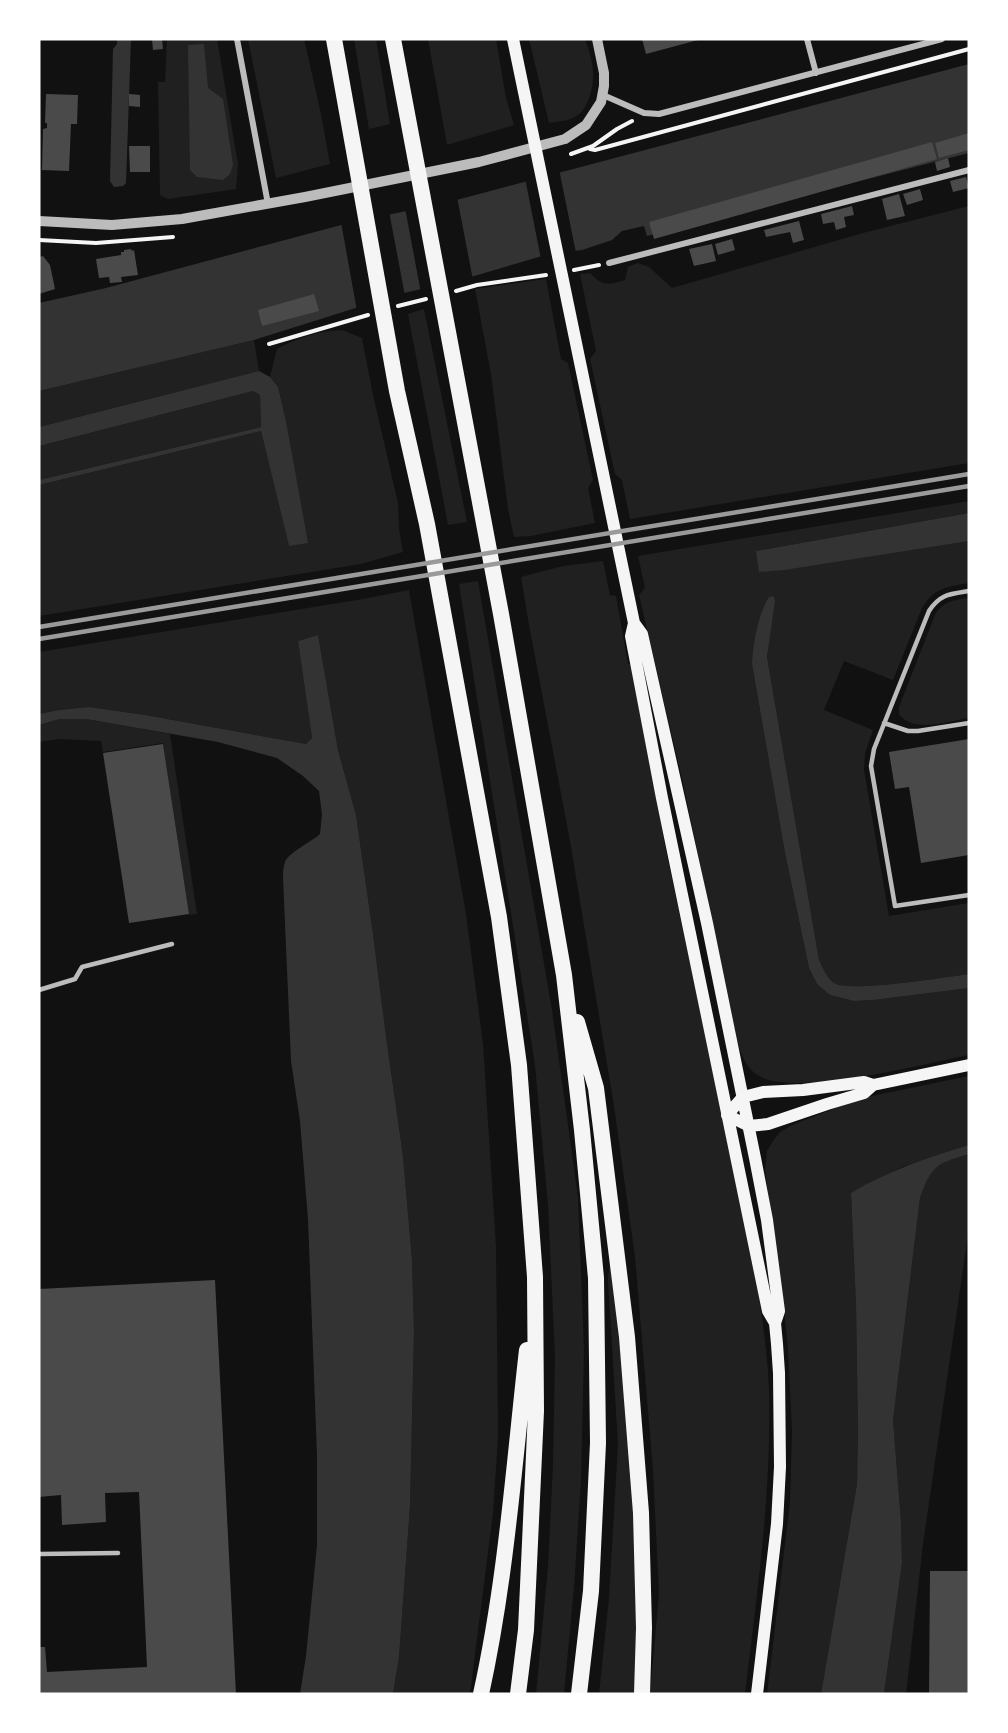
<svg xmlns="http://www.w3.org/2000/svg" width="1008" height="1733" font-family="Commissioner,sans-serif">
	<style>
		.green { fill: #202020 }
		.water { fill: #333 }
		.pier { fill: #111 }
		.building { fill: #4a4a4a }
		.lines { fill: none; stroke-linecap: round; stroke-linejoin: round }
		.path { stroke: #f5f5f5; stroke-width: 4 }
		.service { stroke: #bcbcbc; stroke-width: 4.5 }
		.minor { stroke: #bcbcbc; stroke-width: 6 }
		.tertiary { stroke: #bcbcbc; stroke-width: 10 }
		.secondary { stroke: #f5f5f5; stroke-width: 12 }
		.motorway { stroke: #f5f5f5; stroke-width: 16 }
		.rail { stroke: #9a9a9a; stroke-width: 4.5 }
	</style>
	<rect width="100%" height="100%" fill="#111"/>
	<path class="green" d="M167 39H217L238 164 236 189 168 199 160 195 158 82H165Z
		M248 39H304L321 114 330 164 276 178Z
		M354 39H376L390 124 369 129Z
		M428 39H496L506 98 514 125 447 145Z
		M529 39H585C589 51 594 64 593 77 593 91 587 112 573 118 566 121 556 122 549 123Z
		M969 206V463L630 519 622 480 615 474 590 359 596 351 580 274 590 273C603 287 608 285 625 280L628 267 638 263 649 267 672 288 863 233Z
		M546 279 561 359 568 363 593 480 588 488 595 523 531 536 514 537 508 509 491 374 475 289Z
		M424 309 467 522 448 525 408 314Z
		M342 330 362 338 373 395 398 503 399 529 403 552 361 564 39 616V485L261 431 289 545 307 543 286 421 278 387 270 377 277 349C297 338 319 331 342 330Z
		M254 340 259 371 39 427V391Z
		M253 391 260 395 261 427 39 480V446Z
		M969 501V513L757 551 760 572 969 541V583C947 587 935 587 922 608L893 680 844 661 824 710 873 730 865 753 864 770 889 916 969 903V974C946 977 850 993 834 983 827 978 823 968 819 960L767 657 770 630 752 664 785 853 809 968 817 984 830 995 854 1001 873 1000 969 988V1055C923 1064 804 1095 763 1078 747 1071 742 1056 737 1041L683 783 639 595 645 588 638 556Z
		M603 561 610 595 616 596 628 664H632L666 851 751 1249C759 1296 767 1342 769 1389 772 1492 757 1593 745 1694H650L659 1593 653 1470 635 1257 614 1106 570 841 529 625 521 577 563 566Z
		M478 581 552 1010 578 1197 584 1350 581 1481 574 1587 564 1694H536L548 1567 553 1464 555 1356 548 1205 535 1065 459 584Z
		M409 590 466 914 483 1044 496 1246 498 1437 493 1513 470 1694H393L399 1657 410 1506 414 1332 412 1260 403 1156 387 1044 373 934 356 815 338 750 318 635 298 641 312 738 306 744 145 715 89 707 59 710 39 714V652L363 599Z
		M969 598V718C949 721 913 734 899 714V707L935 615C943 601 954 600 969 598Z
		M60 719H86L170 734 197 914 189 915 163 743 103 752 101 741 59 739 39 742V725Z
		M969 1076V1145L902 1167 851 1193 856 1305 858 1432 857 1484 821 1694H767L790 1502 792 1431 788 1349 783 1298 765 1170 767 1151 773 1141 779 1133 792 1125 862 1098Z
		M969 1154V1228L923 1544 906 1694H884L902 1563 901 1522 893 1420 920 1198C932 1165 936 1164 969 1154Z
		M610 1258 636 1492 641 1598 635 1694H599L609 1598 618 1444 608 1281Z"/>
	<path class="water" d="M117 39H131L126 183 123 186 114 187 110 181 113 49 117 44Z
		M204 44 208 88 223 99 233 165 230 174 223 180 197 177 190 170 188 45Z
		M969 64V153L647 236 644 226 622 231 612 240 582 250 549 254 464 279 400 294 254 340 39 391V303L106 288 345 224 449 202Z
		M259 371 270 377 278 387 286 421 308 543 289 546 261 431 39 485V480L261 427 260 395 253 391 39 446V427Z
		M969 513V541L784 570 759 572 756 551Z
		M773 596 775 600 767 657 819 960C823 968 827 978 834 983 850 993 946 977 969 974V988L873 1000 854 1001 830 995 817 984 809 968 785 853 752 664C753 644 758 614 769 597Z
		M318 635 338 750 356 815 373 934 387 1044 403 1156 412 1260 414 1332 410 1506 399 1657 393 1694H300L306 1656 317 1545V1455L308 1219 300 1121 291 1061 283 877C283 873 283 867 285 862 288 853 311 842 320 834L322 814 319 791 303 776 277 758 218 742 86 719H60L39 725V714L59 710 89 707 145 715 306 744 312 738 298 641Z
		M969 1145V1154C936 1164 932 1165 920 1198L893 1420 901 1522 902 1563 884 1694H821L857 1484 858 1432 856 1305 851 1193C889 1170 927 1158 969 1145Z"/>
	<path class="pier" d="M559 169 576 253 541 259 525 178Z
		M457 197 473 280 421 293 405 208Z
		M389 211 405 296 357 311 341 222Z"/>
	<path class="building" d="M152 39H162L163 49 153 50Z
		M642 39H698V40L646 54Z
		M46 94 78 95 77 124H71L69 171 42 170 43 129 47 128V123H45Z
		M129 94 140 95V107L129 106Z
		M969 133V150L939 158 935 143Z
		M932 142 937 159 654 239 649 222Z
		M129 146H150V172H130Z
		M948 158 950 167 937 171 935 162Z
		M966 177 969 188 953 192 950 181Z
		M920 189 923 200 907 205 903 194Z
		M899 194 905 216 887 220 882 199Z
		M852 206 854 215 844 217 846 227 836 230 834 222 823 224 821 214Z
		M799 221 804 240 793 243 790 232 766 237 764 230Z
		M732 239 735 250 718 255 715 244Z
		M712 244 716 261 694 266 689 249Z
		M131 249 132 251 134 250 138 275 121 277 122 282 110 283 109 277 99 278 96 259 121 255V252H124V250Z
		M43 256 50 265 55 289 39 294V257Z
		M314 294 319 311 262 326 258 310Z
		M969 739V855L921 863 909 787 895 789 889 752Z
		M163 744 189 914 129 923 103 753Z
		M215 1280 236 1694H39V1647H45L47 1672 147 1667 139 1492 105 1493 106 1522 62 1525 61 1495 39 1497V1289Z
		M930 1571H969V1694H929Z"/>
	<g class="lines">
		<path class="path" d="M590 149 595 150 969 49
			M571 154 593 146 617 129 632 121
			M39 240 96 243 173 237
			M574 270 599 265
			M456 291 477 285 546 275
			M398 306 426 299
			M269 344 368 315"/>
		<path class="service" d="M969 591C950 594 940 594 929 611L874 749 871 766 895 906 969 895
			M884 723 908 731H918L969 723
			M39 990 75 979 82 967 172 944
			M39 1554 118 1553"/>
		<path class="minor" d="M237 39 268 204
			M807 39 816 73
			M603 95 644 113 659 114 942 39
			M609 263 969 170"/>
		<path class="tertiary" d="M39 221 112 225 182 219 305 197 479 162 565 139 586 125 601 102 604 86V73L597 39"/>
		<path class="secondary" d="M513 39 634 623 642 634 707 923 755 1158 767 1220 779 1311 775 1323
			M634 623 631 636 662 798 768 1311 775 1323 777 1344 779 1373 780 1467 777 1524 757 1694
			M727 1115 749 1126 768 1124 827 1104 864 1093 873 1085 969 1065
			M727 1115 743 1097 763 1092 803 1090 864 1082 873 1085"/>
		<path class="motorway" d="M334 39 397 391 427 524 499 917 519 1065 535 1277 536 1411 526 1630 518 1694
			M393 39 501 614 564 975 582 1130 596 1278 598 1443 591 1591 579 1694
			M577 1022 596 1088 627 1337 641 1513 644 1628 642 1694
			M481 1694C506 1581 514 1464 527 1350"/>
		<path class="rail" d="M39 627 969 474
			M39 639 969 486"/>
	</g>
	<rect width="1008" height="1733" fill="none" stroke="#ffffff" stroke-width="81"/>
</svg>
